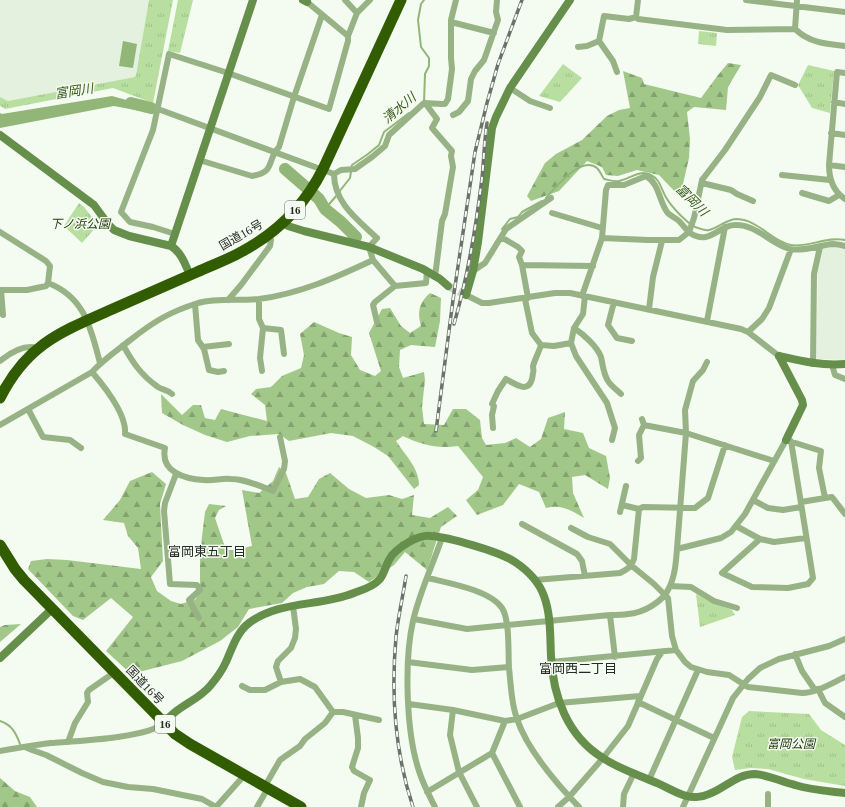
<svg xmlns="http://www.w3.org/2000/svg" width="845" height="807" font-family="'Times New Roman','Noto Sans JP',serif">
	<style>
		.built { fill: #e5f1df }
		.forest { fill: url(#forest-firs) }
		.park { fill: url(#park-tufts) }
		.water { fill: #91b678 }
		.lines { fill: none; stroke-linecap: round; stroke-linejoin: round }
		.stream { stroke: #91b678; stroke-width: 2 }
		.river { stroke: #91b678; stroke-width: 12 }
		.secondary-tunnel { stroke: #cbd1c7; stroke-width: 8; stroke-dasharray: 8 4; stroke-linecap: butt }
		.street { stroke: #97b285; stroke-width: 6 }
		.secondary { stroke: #678f4c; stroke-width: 8 }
		.highway { stroke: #315d00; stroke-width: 11 }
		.rail-casing { stroke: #6d716b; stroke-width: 3.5 }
		.rail { stroke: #f4fbf0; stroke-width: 2; stroke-dasharray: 6; stroke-linecap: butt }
		.labels { text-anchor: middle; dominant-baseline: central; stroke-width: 3; stroke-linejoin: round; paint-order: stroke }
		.shield { fill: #f4fbf0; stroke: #646862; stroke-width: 1 }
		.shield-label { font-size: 11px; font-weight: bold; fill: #272925 }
		.park-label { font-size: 12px; font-style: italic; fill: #243c10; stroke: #f4fbf0 }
		.street-label { font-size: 12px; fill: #272925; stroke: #f4fbf0 }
		.water-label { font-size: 13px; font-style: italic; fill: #375a1a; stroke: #f4fbf0 }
		.neighbourhood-label { font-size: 13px; fill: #272925; stroke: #f4fbf0 }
	</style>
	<defs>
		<pattern id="forest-firs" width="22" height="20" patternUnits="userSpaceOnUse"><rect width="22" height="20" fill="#a2c889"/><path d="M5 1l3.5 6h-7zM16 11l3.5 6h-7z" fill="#84a270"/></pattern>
		<pattern id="park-tufts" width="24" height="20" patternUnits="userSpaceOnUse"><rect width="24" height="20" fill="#b8df9f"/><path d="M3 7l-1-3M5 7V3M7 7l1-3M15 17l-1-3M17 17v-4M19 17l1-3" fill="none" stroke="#9ebf89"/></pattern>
	</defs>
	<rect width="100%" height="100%" fill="#f4fbf0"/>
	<path class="built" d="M0 0H149L136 75 135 77 8 101 0 97Z
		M838 246 845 249V360L818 359 816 357 818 273 823 249 824 247Z"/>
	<path class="forest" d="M728 63 741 65 728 87 726 110 694 107 687 112 690 139 689 158 680 197 659 175 637 170 618 176 606 175 602 167 587 161 559 191 531 201 527 196 545 163 556 154 582 140 607 116 619 110 630 108 623 71 642 78 644 84 701 98 718 75Z
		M430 293 441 298 440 321 435 347 411 345 400 350 399 367 403 378 424 372 425 380 422 407 424 424 444 425 453 409H466L480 420 482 438 486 445 505 443 516 438 530 447 541 439 548 418 565 412 564 429 583 433 589 448 606 456 610 478 608 489 585 475 572 477 573 493 584 518C570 510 562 504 546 508L539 492 519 484 503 505 477 515 466 500 478 490 483 477 458 446C437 449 422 445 403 436L396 441C405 455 419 468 419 485L414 489 388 456 374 447 353 436 331 433 289 441 279 434 250 436 227 442 205 435 183 425 162 413 161 394 182 415 193 405H201L205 418 215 420 221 409 267 421 265 405 251 394 256 389 271 387 282 376 301 368 304 355 300 334 314 322 339 333 352 337 351 355 360 370 375 376 381 371 369 333 382 309 390 308 401 326 410 333 421 326C417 312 419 303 430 293Z
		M279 467 286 473 295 499 308 497 319 479 330 473 349 489 366 498 389 495 402 499 414 495 412 515 430 518 448 507 457 516 441 527 427 570 405 552 394 565 369 582 354 572 339 571 324 584 307 587 293 593 282 603 249 609 238 627 220 641 182 661 131 674 106 651 133 617 111 598 83 620 73 616 28 569 31 561 47 559 67 560 141 569 138 548 128 536 124 523 103 520 120 500 130 481 152 472 166 484 160 504 163 561 151 577 157 591 171 601 181 604 196 599 200 584V553L205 512 209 504 226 506 219 510 215 518 226 550H235L252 546 242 490 259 493 273 481Z
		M21 624 0 642V627L5 625Z
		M0 778 15 791 30 797 37 807H0Z"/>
	<path class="park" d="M149 0H173L153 103 113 88 5 109 0 106V97L8 101 135 77 136 75Z
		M178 0H193L180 53 168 51Z
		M699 31 717 33 716 46 698 44Z
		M563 64 582 78 560 102 539 96Z
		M808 65 834 71 830 113 812 108 798 85Z
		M79 203 84 207 98 225 82 243 64 226Z
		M696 594 711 602 732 610 735 615 700 627Z
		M749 711 809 714 821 730 845 745V786L804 779 768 769 751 768 735 770 732 757 742 717Z"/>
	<path class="water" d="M123 41 137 44 133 68 119 66Z
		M112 96 148 106 146 112 114 106 0 128V113L2 114Z"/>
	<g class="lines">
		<path class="stream" d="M424 102 425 74 429 66V58L421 47 418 20 421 4 424 0
			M339 192 350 178 352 165 368 154 379 145 384 132 409 113
			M546 198C555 188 581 155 597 168 600 171 602 176 604 179 609 180 614 182 619 181 630 179 639 169 651 175 661 180 661 190 667 199 672 207 689 226 698 228 701 229 706 231 709 230 719 228 726 219 737 219 759 220 771 241 791 245 808 248 827 236 845 240
			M325 209 337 195
			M502 229 510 219 518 217 522 212 542 201
			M0 721C12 725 16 733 20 744"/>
		<path class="river" d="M131 103 151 108
			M285 169 308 189 319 199 325 209 341 222 356 237"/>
		<path class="secondary-tunnel" d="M448 286 464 294"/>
		<path class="street" d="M345 0 357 13
			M638 0 636 17 638 19 727 30 795 29C810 43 825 44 845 46
			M746 0 845 12
			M451 22 494 33
			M795 29 797 0
			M348 36 357 13 370 0
			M578 47 587 46 599 41
			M617 72 613 61 599 41 604 16 629 19 636 17
			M845 73 837 72 829 165C829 179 833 191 845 199
			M510 88 530 101 550 108
			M834 102 845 104
			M425 103 437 119 432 128 452 151 451 156 453 167 445 214 442 221 435 277
			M158 109 334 174C334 203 358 220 377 238L369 247 373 260 395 286
			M453 115 459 112 468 101 471 79 475 71 484 60 498 20 496 12 497 0
			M831 133 845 135
			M199 160 252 176C276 172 266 161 279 147L294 97 322 15
			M829 165 845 167
			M334 174 341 170 355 169 372 157 385 146 389 135 424 103 442 104H445L448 99 452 69 451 58V20L456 0
			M782 175 830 180
			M702 183 731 190 737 194 753 201
			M802 193 829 201 839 195
			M552 213 602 228
			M0 232 46 261 50 266 48 283C85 297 91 329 100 363
			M175 234 153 227 130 222 121 212 153 130 169 54 228 73 329 109 348 41V36L307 2
			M501 237 518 247 522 251 519 257 522 265 593 266
			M602 238 648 240H679L689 232 694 218 702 180 725 150 760 97 771 75 795 85
			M522 265 528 298
			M473 271 485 263 506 229 551 198
			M466 295 482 303H489L555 293H570L741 329 748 332 779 356
			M582 296 602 238 606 190 608 185H624L646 176C659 183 659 201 667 212 670 216 676 218 679 221 683 225 686 230 690 233 710 246 718 225 735 225 756 224 771 244 790 249 804 252 819 245 833 244 837 244 841 245 845 246
			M585 296 583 314 574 328 571 343 576 356 607 403 615 428 612 440
			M259 299V319L263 328 281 330 284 354
			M525 299 532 333 541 345 554 346 571 343
			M228 300 241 285 270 246 271 240 269 234
			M614 302 608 325 617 338 632 341
			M195 304 198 340 204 349 209 370 218 372 224 371
			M649 309 653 277 662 241
			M3 315 1 290H27L46 286 48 283
			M707 321 725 227
			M377 322 373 305 375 302 395 286 426 283 427 271
			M574 328C583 334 597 346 601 357 603 365 603 373 608 381 611 386 617 390 621 394
			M748 332 762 319 769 308 791 249
			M123 345C133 363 141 375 158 387 163 390 168 390 172 394
			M203 347 229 344
			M0 361C11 352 24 344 38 348
			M813 364 814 274 820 247
			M832 365 835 375 845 379
			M262 371 260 358 263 328
			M92 372C104 386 127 415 125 434L165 448C160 472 185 479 204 480 213 481 222 478 231 479 245 479 260 486 273 491L284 469 285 461 280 437
			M28 409 43 437 70 440 81 448
			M642 419 644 425 686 433 774 461
			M0 425 92 372C103 360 116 351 129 341 153 322 169 312 198 303 217 298 239 301 259 299 299 294 337 277 373 260
			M493 428 492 415 494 406 492 404 498 391 506 379C518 386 531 395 533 373 534 371 533 368 533 366 535 359 539 352 541 345
			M638 461 641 458 639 435 644 425
			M176 474 165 503 164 511 170 584 197 585 200 590 189 600 199 618
			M825 498 832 497 845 514
			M753 500 768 508 783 510 801 507
			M622 505 639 509
			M620 512 626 486
			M522 524 577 554 582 561 585 576
			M736 526 760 539 774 542 806 538
			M571 528 588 537 610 544 632 566 654 584 668 598 672 636 676 650 685 662 691 667 707 672 729 675 748 687 802 693C816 693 832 683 845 677
			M760 539 722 573 752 587 788 588 808 584 813 578 791 441
			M677 549 686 433 685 410 693 381 703 370 707 362
			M428 578C448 583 490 590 502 608 510 620 508 653 509 668 511 685 511 703 517 719 527 749 557 784 579 807
			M535 580 620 573C628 569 631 567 634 559L639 509 643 507 695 508 708 498 725 445
			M670 586 691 587 714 601 737 608
			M610 615 615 657
			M414 619 467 629 610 615C616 615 622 615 628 614 643 613 663 602 669 588 675 576 676 562 677 549L721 538 731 532 745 514 786 440 821 451 819 468 825 498 801 502
			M795 654 802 671 815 690
			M408 662 472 670 509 667
			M551 662 676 650
			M281 682 276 667 278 661 291 648 295 638 296 629 293 606
			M242 686 250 690H265L281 682 300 679 315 687 333 712H343L379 720
			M818 689 825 703 845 717
			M638 702 714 738
			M409 704 453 710 505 721 517 719 559 703 640 696
			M453 710 450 735 459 772 477 807
			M355 715 358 738V748L352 767 354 771 370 780 364 793 361 807
			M68 742 75 723 88 702 87 693 89 690 115 672
			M25 747 32 750 46 755 82 773 103 782 128 787 153 789 202 799 216 807
			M0 751C17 748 34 745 51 743 76 741 148 738 164 723
			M492 753 520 807
			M649 780 698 670
			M265 786 280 760 300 746 305 739 325 723 333 712
			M427 792 492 753 505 721
			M216 807 241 779 244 774
			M257 807 268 788
			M435 807C429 795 423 784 419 771 406 732 404 661 413 621 419 594 433 564 442 538
			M558 807 569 797 603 758 628 726 657 659 662 652
			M623 807 624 794 634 773
			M683 807 733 698 748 679 760 668 779 659 829 646 845 639
			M768 807V794"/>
		<path class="secondary" d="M303 0 307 2
			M0 135 94 205 108 224 114 230 129 236 171 246C181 252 185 264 190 275
			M283 222 288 226 304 231 369 247 423 269 440 279 448 286
			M171 246 253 0
			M464 294 466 295 473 271 478 242 492 128 496 117 510 88 570 0
			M779 356 802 400 803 405 786 440
			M779 356C801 361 822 366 845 364
			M0 658 52 609
			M164 723C167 720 170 716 174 713 186 703 200 698 210 686 216 679 222 671 226 662 232 649 236 633 249 623 280 600 319 607 354 593 362 590 373 587 379 580 384 575 385 567 389 560 393 552 402 546 409 542 416 538 423 535 431 536 448 537 501 552 515 562 527 570 539 582 544 596 551 615 550 636 551 656 553 696 567 736 603 758 619 769 639 775 657 783 667 787 677 794 687 796 693 798 703 797 709 794 726 788 736 774 755 774 769 775 782 782 795 785 811 790 828 791 845 793"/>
		<path class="highway" d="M0 398C26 346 58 333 108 311 138 298 167 285 197 272 212 265 227 260 241 252 277 233 305 205 323 169L401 0
			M0 545 15 569 24 580 175 734 190 744 301 807"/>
		<defs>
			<path id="rail" d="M454 324C468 276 476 227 482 178 484 160 484 141 487 123
				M436 431 453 300 475 152 487 103 498 64 522 0
				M406 576C403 596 398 617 396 637 391 693 395 753 413 807"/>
		</defs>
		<use href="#rail" class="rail-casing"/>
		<use href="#rail" class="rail"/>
	</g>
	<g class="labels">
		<g class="shield">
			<rect x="285" y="201" width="20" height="18" rx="3"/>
			<rect x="155" y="715" width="20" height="18" rx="3"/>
		</g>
		<g class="shield-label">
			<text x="295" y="210">16</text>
			<text x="165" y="724">16</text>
		</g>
		<g class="park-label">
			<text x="80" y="224">下ノ浜公園</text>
			<text x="791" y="744">富岡公園</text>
		</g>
		<g class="street-label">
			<text transform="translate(241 235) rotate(-30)">国道16号</text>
			<text transform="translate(145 685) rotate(46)">国道16号</text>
		</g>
		<g class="water-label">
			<text transform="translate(74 91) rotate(-9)">富岡川</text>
			<text transform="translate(399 108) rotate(-40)">清水川</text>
			<text transform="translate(692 200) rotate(45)">富岡川</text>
		</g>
		<g class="neighbourhood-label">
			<text x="207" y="551">富岡東五丁目</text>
			<text x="578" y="668">富岡西二丁目</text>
		</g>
	</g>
</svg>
